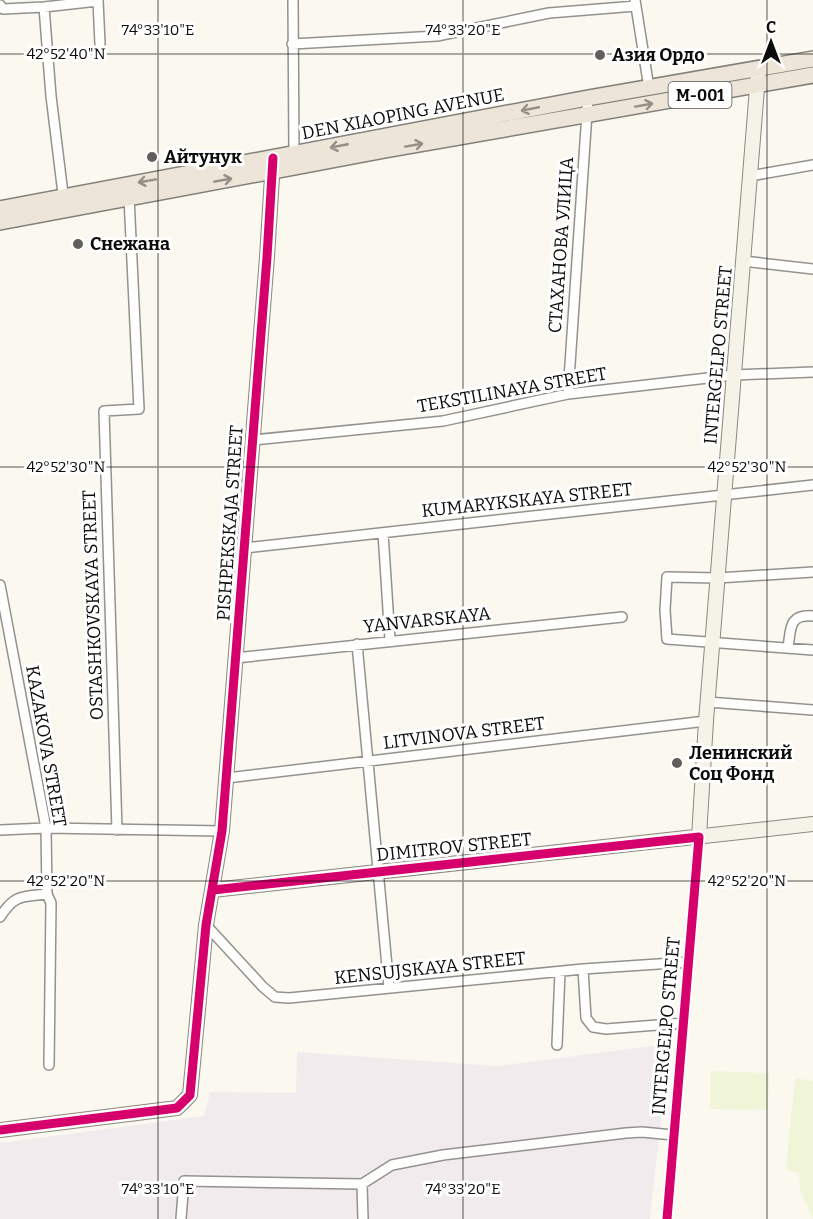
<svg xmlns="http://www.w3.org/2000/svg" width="813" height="1219" font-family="Bitter,serif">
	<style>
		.industrial { fill: #f2ebee }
		.pitch { fill: #f1f5d8 }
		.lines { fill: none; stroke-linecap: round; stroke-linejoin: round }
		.street-casing { stroke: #94928f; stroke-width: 12 }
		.secondary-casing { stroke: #8a8985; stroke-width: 16 }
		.primary-casing { stroke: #81807c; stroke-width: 18 }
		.street { stroke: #fefefd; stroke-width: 9 }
		.secondary { stroke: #f5f2e8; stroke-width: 14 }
		.primary { stroke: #ede5d7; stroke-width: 15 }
		.cycleway-casing { stroke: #fff; stroke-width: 13 }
		.cycleway { stroke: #d6006c; stroke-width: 9 }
		.oneway { stroke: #938e86 }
		.ticks { fill: none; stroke: #0c0c0c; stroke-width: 1.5; stroke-opacity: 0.45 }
		.poi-dot { fill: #605f5c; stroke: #fff; stroke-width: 2 }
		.labels { text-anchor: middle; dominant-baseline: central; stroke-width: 6; stroke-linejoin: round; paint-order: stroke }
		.shield { fill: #fff; stroke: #555; stroke-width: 1.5 }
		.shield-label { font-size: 16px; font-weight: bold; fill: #0c0c0c }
		.poi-label { font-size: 18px; font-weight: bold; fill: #0c0c0c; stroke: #fff; text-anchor: start }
		.street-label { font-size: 18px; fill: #0c0c0c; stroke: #fff }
		.ticks-label { font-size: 15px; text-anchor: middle; fill: #0c0c0c; stroke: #fff; stroke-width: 6; stroke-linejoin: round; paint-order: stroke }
	</style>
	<rect width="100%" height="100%" fill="#fbf8f0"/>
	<path class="industrial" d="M651 1046H669L650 1219H0V1143L204 1116 210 1092 296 1093 297 1052 498 1066Z"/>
	<path class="pitch" d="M711 1071 769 1073 768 1110 710 1109Z
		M795 1078 813 1081V1219L800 1191 799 1173 786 1170Z"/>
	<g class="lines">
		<defs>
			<path id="street" d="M98 0 100 44
				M293 0 294 154
				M635 0 649 88
				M0 5 3 9 44 7 98 1
				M44 7 51 96 64 202
				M292 44 437 36 549 13 636 6
				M750 176 813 165
				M743 261 813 269
				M568 394 588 98
				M253 440 443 421 568 394 734 375 813 372
				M383 533 390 640
				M245 548 813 485
				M813 572 718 578 667 577 665 610 667 639 813 650
				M0 585 46 828 47 894C22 897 15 894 0 917
				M357 644 389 988
				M788 648C791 629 788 614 813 616
				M236 658 622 617
				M708 702 813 710
				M227 778 706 721
				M0 830 46 828 222 831
				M117 830 104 411 139 409 129 197
				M47 894 51 903 49 1065
				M206 925 263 987 275 997 289 998 583 969 688 962
				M583 969 586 1018 593 1027 606 1029 683 1023
				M557 1045 560 972
				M362 1184 363 1219
				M181 1219 184 1181 362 1184 392 1165 443 1155 626 1133 642 1132 673 1135
				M667 1219 699 837"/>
			<path id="secondary" d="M699 837 706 721 758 76
				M213 890 813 824
				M0 1130 177 1108 190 1095 206 925 222 831 267 257 273 161"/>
			<path id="primary" d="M0 209 588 98 813 59
				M0 222 385 150 813 75"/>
		</defs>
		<use href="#street" class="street-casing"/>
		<use href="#secondary" class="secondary-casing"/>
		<use href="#primary" class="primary-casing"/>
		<use href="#street" class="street"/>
		<use href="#secondary" class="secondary"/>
		<use href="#primary" class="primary"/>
		<defs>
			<path id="cycleway" d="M213 890 699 837 667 1219
				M0 1130 177 1108 190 1095 206 925 222 831 267 257 273 158"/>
		</defs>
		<use href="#cycleway" class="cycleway-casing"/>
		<use href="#cycleway" class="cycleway"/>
	</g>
	<defs><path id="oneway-shaft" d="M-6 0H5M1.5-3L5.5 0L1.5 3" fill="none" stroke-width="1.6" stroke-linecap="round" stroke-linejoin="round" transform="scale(1.5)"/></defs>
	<g class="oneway">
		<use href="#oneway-shaft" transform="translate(644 105) rotate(-10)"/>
		<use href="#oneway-shaft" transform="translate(530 109) rotate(169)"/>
		<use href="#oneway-shaft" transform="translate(414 145) rotate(-10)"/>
		<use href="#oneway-shaft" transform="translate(339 146) rotate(169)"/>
		<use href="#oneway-shaft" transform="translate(223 180) rotate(-10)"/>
		<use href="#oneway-shaft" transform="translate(147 181) rotate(170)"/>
	</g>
	<path class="ticks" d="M158 0V1219M463 0V1219M767 0V1219M0 54H813M0 467H813M0 881H813"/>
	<g class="poi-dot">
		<circle cx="600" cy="55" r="6"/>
		<circle cx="152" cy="157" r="6"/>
		<circle cx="78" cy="244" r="6"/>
		<circle cx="677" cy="763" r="6"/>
	</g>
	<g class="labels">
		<rect class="shield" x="668.5" y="82" width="63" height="26" rx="4.5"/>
		<g class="shield-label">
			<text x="700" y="95">M-001</text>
		</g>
		<g class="poi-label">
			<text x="612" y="55">Азия Ордо</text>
			<text x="164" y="157">Айтунук</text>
			<text x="90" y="244">Снежана</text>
			<text x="689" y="753">Ленинский<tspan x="689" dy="21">Соц Фонд</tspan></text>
		</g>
		<g class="street-label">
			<text transform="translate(403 114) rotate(-11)">DEN XIAOPING AVENUE</text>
			<text transform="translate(561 245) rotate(-86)">СТАХАНОВА УЛИЦА</text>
			<text transform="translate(718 355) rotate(-85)">INTERGELPO STREET</text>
			<text transform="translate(512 390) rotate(-10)">TEKSTILINAYA STREET</text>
			<text transform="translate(527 500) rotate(-6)">KUMARYKSKAYA STREET</text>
			<text transform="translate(230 523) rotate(-86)">PISHPEKSKAJA STREET</text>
			<text transform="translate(93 605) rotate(-92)">OSTASHKOVSKAYA STREET</text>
			<text transform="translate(427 620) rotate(-6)">YANVARSKAYA</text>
			<text transform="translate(464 733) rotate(-7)">LITVINOVA STREET</text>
			<text transform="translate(46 746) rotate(80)">KAZAKOVA STREET</text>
			<text transform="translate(454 847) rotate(-6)">DIMITROV STREET</text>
			<text transform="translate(430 968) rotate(-6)">KENSUJSKAYA STREET</text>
			<text transform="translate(666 1026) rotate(-85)">INTERGELPO STREET</text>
		</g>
	</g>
	<g class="ticks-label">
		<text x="158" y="35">74°33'10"E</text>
		<text x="463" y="35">74°33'20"E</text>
		<text x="66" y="59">42°52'40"N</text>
		<text x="66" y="472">42°52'30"N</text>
		<text x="747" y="472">42°52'30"N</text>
		<text x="66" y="886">42°52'20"N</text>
		<text x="747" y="886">42°52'20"N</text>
		<text x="158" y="1194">74°33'10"E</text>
		<text x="463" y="1194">74°33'20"E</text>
	</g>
	<g transform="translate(771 42)" stroke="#ffffff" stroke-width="4.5" paint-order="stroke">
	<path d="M0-4.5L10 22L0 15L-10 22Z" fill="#0c0c0c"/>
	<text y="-9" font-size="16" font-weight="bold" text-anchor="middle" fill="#0c0c0c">С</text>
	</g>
</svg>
